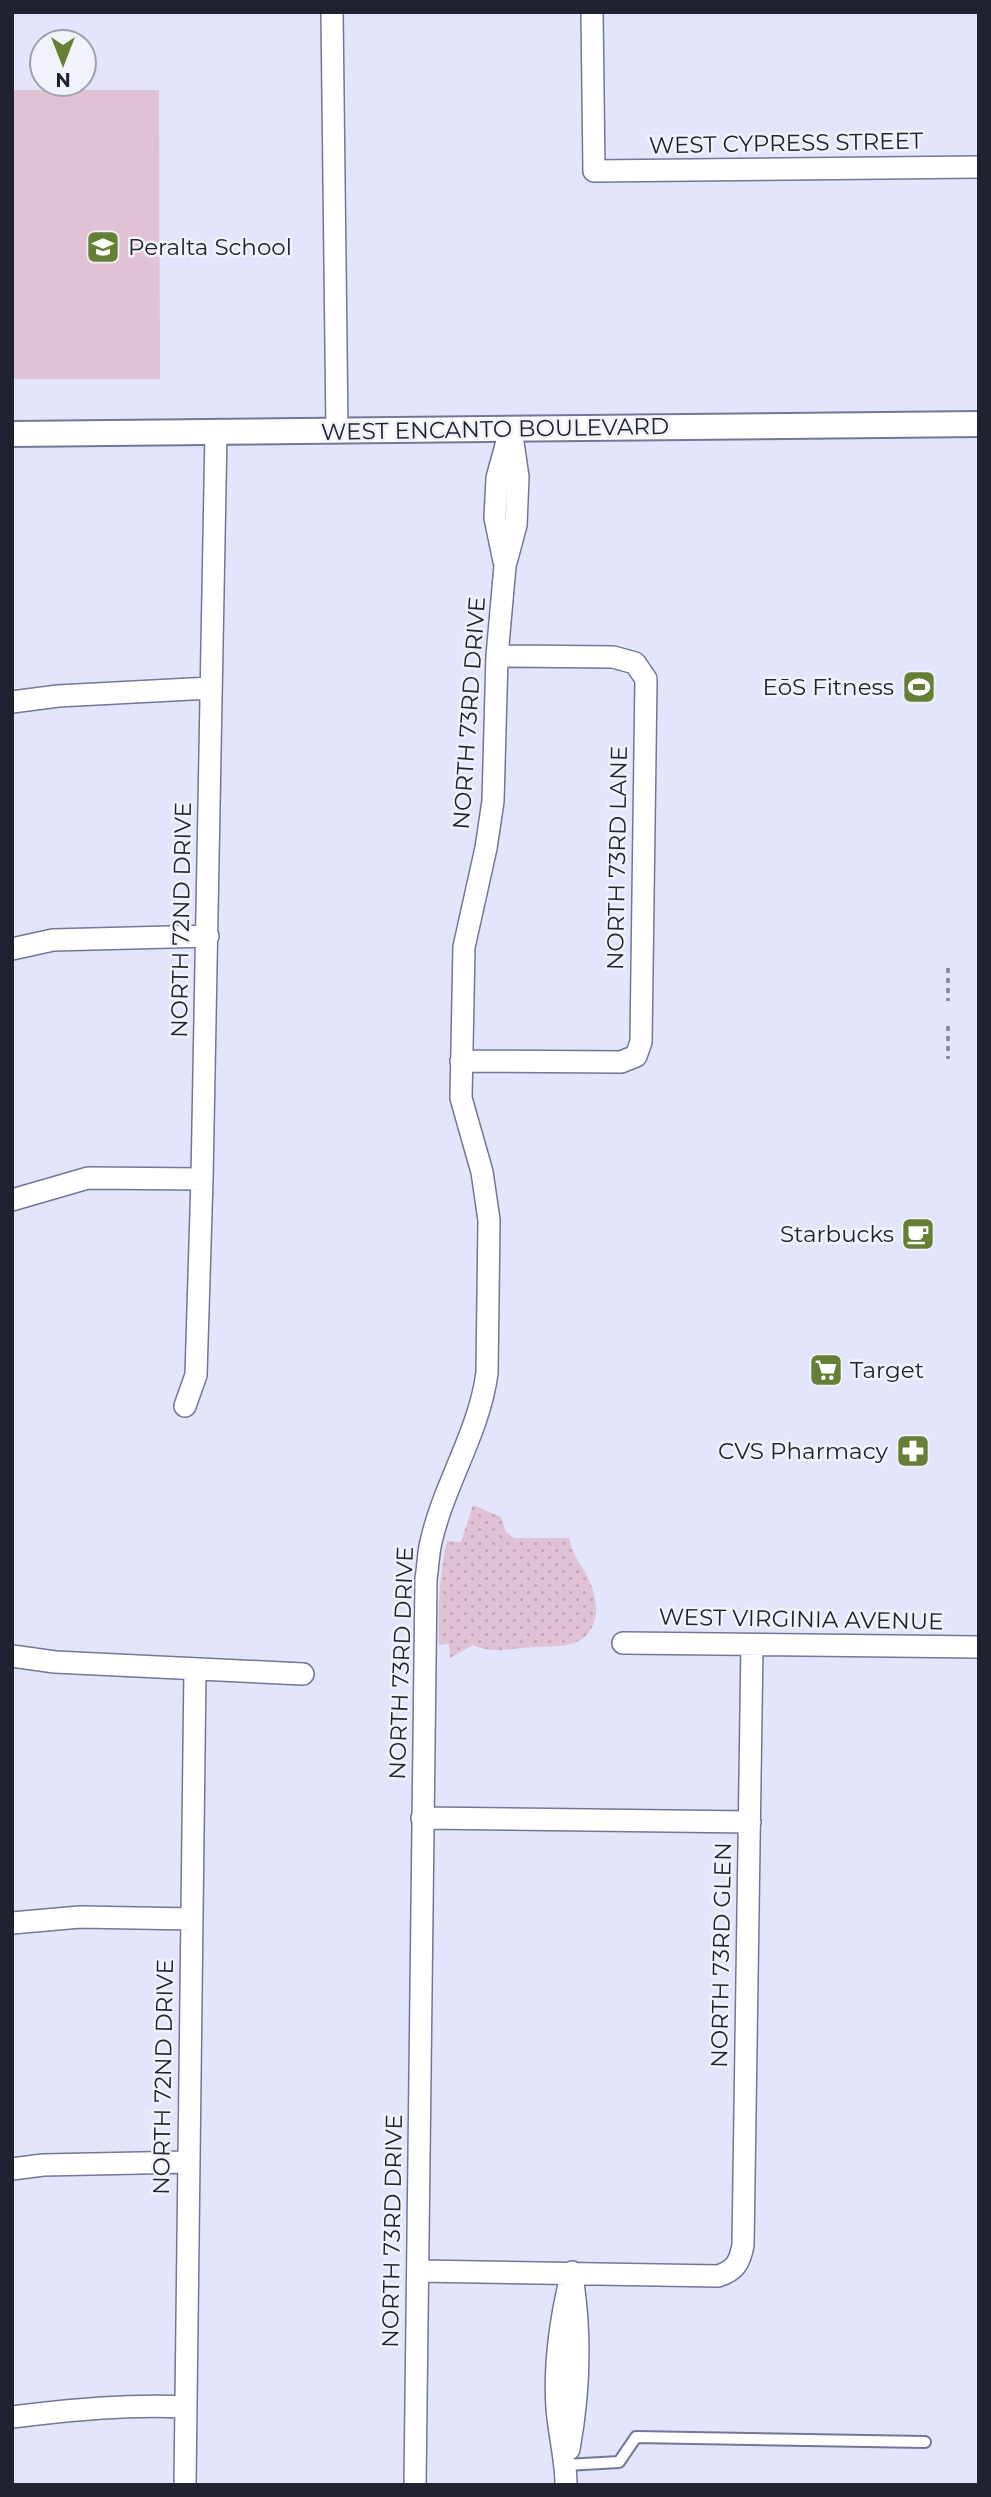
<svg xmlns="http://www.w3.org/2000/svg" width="991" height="2497" font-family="Montserrat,sans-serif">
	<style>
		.green { fill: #e1c1d4 }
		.park { fill: url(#park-dots) }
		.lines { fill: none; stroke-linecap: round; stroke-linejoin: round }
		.service-casing { stroke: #737696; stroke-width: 14 }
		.minor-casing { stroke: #737696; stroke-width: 24 }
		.tertiary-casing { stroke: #737696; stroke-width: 28 }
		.path { stroke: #808293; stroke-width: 3.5; stroke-dasharray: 5 5; stroke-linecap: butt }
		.service { stroke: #fff; stroke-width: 10 }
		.minor { stroke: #fff; stroke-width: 21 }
		.tertiary { stroke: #fff; stroke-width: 24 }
		.labels { text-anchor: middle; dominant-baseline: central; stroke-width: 5; stroke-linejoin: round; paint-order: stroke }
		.street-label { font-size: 23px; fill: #21222f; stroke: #f2f3fa }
		.poi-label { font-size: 23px; fill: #21222f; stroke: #f2f3fa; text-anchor: end }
	</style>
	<defs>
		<pattern id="park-dots" width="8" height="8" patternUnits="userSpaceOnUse" patternTransform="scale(1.75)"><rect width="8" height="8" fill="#e1c1d4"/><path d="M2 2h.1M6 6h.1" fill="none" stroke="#c1a6b6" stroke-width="1.8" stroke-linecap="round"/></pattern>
	</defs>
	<rect width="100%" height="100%" fill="#e2e5fb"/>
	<path class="green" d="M12 90H159L160 379H12Z"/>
	<path class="park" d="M473 1505 501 1517 506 1532 514 1538H569C573 1558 583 1566 590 1582 594 1593 598 1607 595 1619 587 1648 563 1646 537 1647 515 1647 493 1655 473 1645L450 1658 449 1644 439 1645C438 1610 439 1576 447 1541L461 1542Z"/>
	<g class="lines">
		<defs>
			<path id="service" d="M566 2465 619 2462 636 2437 925 2442"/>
			<path id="minor" d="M332 12 337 431
				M592 12 594 171 979 167
				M504 561 495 518 497 478 508 438
				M12 702 58 696 210 688
				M12 949 53 940 208 936
				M461 1061 621 1062 636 1056 641 1042 646 679 635 663 613 657 497 656
				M12 1200 88 1178 202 1179
				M185 1406 196 1375 202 1179 216 432
				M623 1643 979 1647
				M12 1656 55 1662 303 1674
				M422 1818 750 1822
				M12 1923 80 1917 192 1919
				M12 2169 43 2165 189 2162
				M418 2271 718 2276C735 2271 740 2262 743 2245L752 1645
				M12 2417C70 2410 127 2404 186 2407
				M569 2449C579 2394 581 2338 573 2283
				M185 2485 195 1669
				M415 2485 426 1579C428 1567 428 1554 431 1542 444 1484 479 1433 487 1373L489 1220 482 1172 461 1098 464 947 486 848 493 801 497 656 505 566 516 525 518 477 511 429
				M566 2485C566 2459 559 2434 557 2408 554 2363 561 2316 572 2272"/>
			<path id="tertiary" d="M12 434 979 424"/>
		</defs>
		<use href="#service" class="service-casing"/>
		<use href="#minor" class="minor-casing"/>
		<use href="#tertiary" class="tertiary-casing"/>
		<path class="path" d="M948 968V1001
			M948 1026V1059"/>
		<use href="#service" class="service"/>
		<use href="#minor" class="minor"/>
		<use href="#tertiary" class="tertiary"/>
	</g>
	<defs>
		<symbol id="school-square" viewBox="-11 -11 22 22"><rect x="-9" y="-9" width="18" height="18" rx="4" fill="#658034" stroke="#f2f3fa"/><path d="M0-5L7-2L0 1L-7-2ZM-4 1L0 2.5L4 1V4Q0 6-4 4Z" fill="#fff"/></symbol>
		<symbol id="stadium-square" viewBox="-11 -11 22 22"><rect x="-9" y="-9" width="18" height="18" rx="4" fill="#658034" stroke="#f2f3fa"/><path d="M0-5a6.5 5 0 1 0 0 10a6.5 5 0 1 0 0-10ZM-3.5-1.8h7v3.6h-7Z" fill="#fff"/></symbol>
		<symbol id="cafe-square" viewBox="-11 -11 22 22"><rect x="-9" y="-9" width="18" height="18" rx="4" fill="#658034" stroke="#f2f3fa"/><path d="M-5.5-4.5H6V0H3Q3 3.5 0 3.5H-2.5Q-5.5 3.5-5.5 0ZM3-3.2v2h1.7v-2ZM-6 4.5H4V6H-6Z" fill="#fff"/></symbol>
		<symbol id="supermarket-square" viewBox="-11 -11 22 22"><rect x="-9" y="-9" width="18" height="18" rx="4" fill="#658034" stroke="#f2f3fa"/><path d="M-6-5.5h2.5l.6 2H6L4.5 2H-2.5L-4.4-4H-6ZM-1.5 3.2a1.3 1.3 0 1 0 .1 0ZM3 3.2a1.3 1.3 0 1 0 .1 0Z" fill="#fff"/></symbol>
		<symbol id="pharmacy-square" viewBox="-11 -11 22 22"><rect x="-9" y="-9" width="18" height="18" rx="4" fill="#658034" stroke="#f2f3fa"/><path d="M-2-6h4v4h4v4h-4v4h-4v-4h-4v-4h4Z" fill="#fff"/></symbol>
	</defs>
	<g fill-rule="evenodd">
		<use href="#school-square" x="84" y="228" width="38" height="38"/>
		<use href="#stadium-square" x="900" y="668" width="38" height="38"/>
		<use href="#cafe-square" x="899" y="1215" width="38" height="38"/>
		<use href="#supermarket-square" x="807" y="1351" width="38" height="38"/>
		<use href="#pharmacy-square" x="894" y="1432" width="38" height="38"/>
	</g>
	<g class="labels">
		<g class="street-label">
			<text transform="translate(786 143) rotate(-1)">WEST CYPRESS STREET</text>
			<text transform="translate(495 429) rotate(-1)">WEST ENCANTO BOULEVARD</text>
			<text transform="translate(469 713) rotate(-86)">NORTH 73RD DRIVE</text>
			<text transform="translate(617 858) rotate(-89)">NORTH 73RD LANE</text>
			<text transform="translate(181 920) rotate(-89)">NORTH 72ND DRIVE</text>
			<text transform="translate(801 1619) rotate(1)">WEST VIRGINIA AVENUE</text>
			<text transform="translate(401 1663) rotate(-88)">NORTH 73RD DRIVE</text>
			<text transform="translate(721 1955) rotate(-89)">NORTH 73RD GLEN</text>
			<text transform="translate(163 2077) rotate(-89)">NORTH 72ND DRIVE</text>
			<text transform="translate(392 2231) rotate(-89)">NORTH 73RD DRIVE</text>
		</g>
		<g class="poi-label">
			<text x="128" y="247" text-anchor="start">Peralta School</text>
			<text x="894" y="687">EōS Fitness</text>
			<text x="894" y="1234">Starbucks</text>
			<text x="850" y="1370" text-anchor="start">Target</text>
			<text x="888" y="1451">CVS Pharmacy</text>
		</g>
	</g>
	<rect width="991" height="2497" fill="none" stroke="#21222f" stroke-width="28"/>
	<g transform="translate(63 63) rotate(180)"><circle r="33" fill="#f2f3fa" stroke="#9e9fa9" stroke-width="2"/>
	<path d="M0-5L12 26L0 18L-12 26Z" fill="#658034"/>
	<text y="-10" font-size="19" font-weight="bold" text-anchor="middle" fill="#21222f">N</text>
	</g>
</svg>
